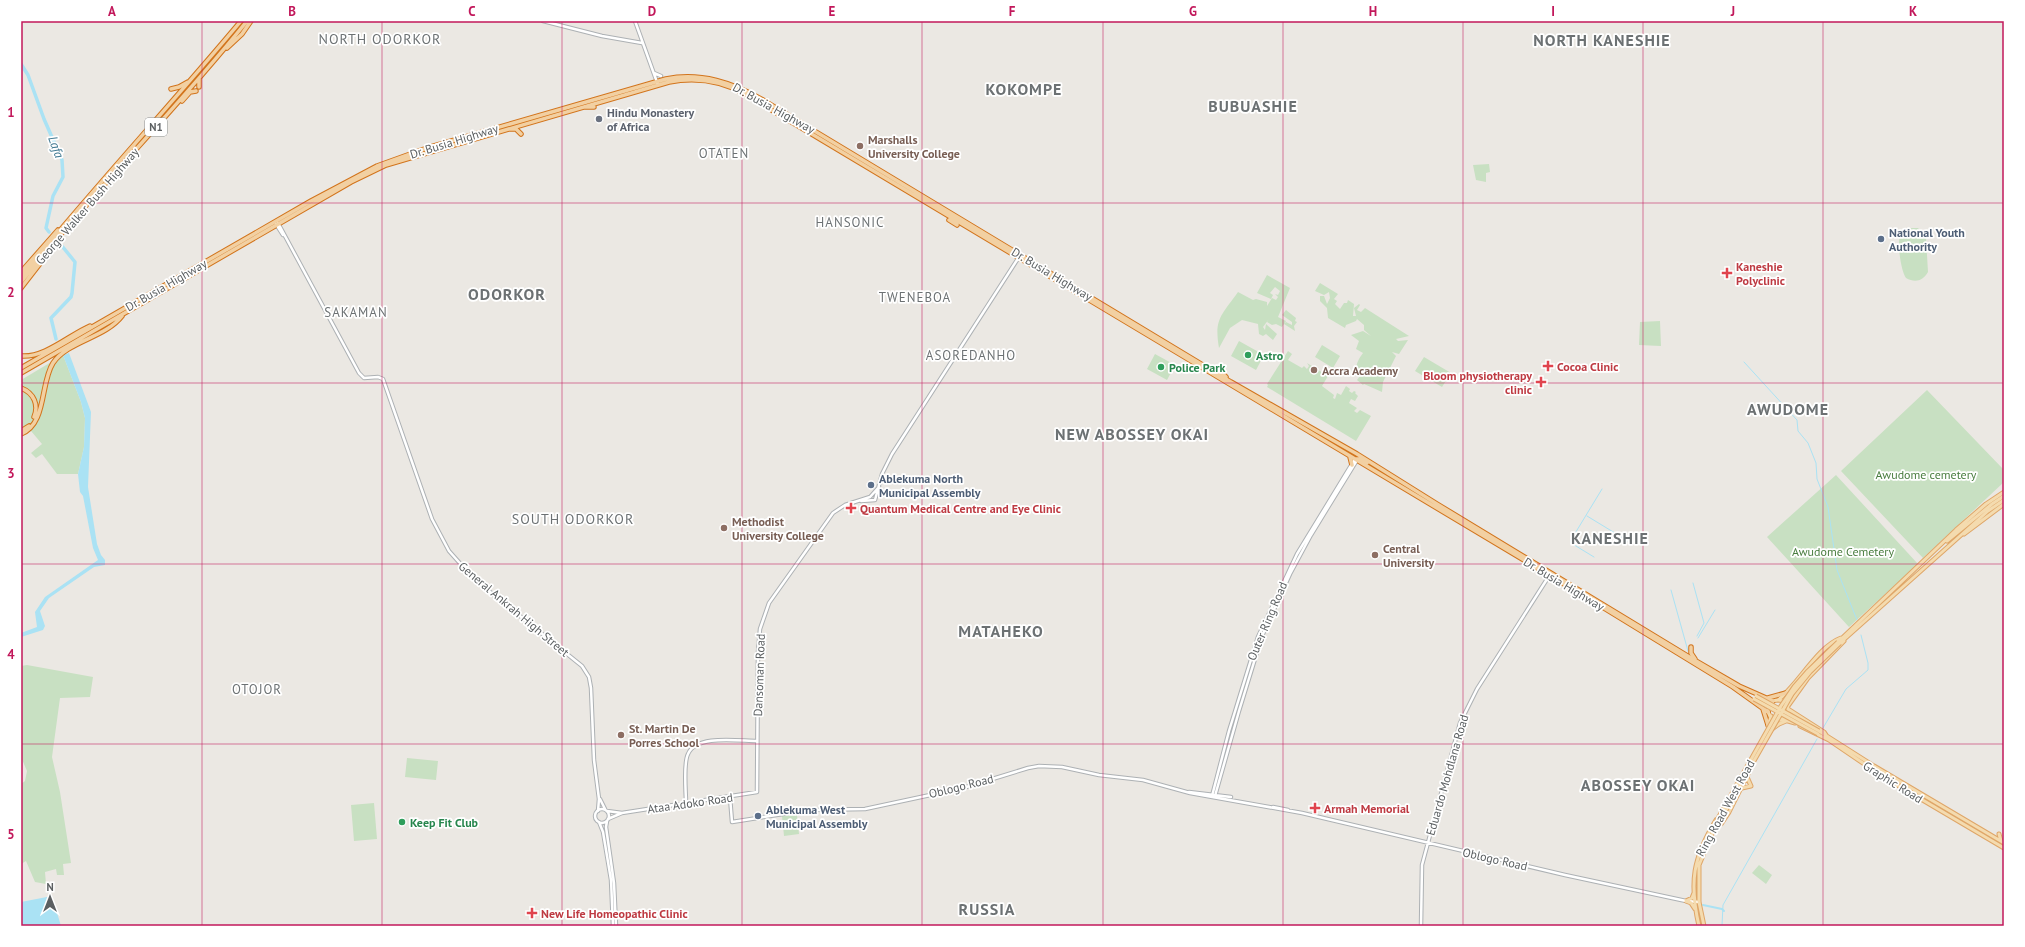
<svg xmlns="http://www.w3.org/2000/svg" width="2025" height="947" font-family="'PT Sans',sans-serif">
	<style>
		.green { fill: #c8e0c2 }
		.water { fill: #aae2f4 }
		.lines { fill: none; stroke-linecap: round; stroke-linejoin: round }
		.stream { stroke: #aae2f4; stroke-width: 1 }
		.canal { stroke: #aae2f4; stroke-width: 2 }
		.river { stroke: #aae2f4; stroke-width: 3.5 }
		.secondary-casing { stroke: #adb1b4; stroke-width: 4.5 }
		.primary-casing { stroke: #dfa668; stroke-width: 5 }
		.trunk-casing { stroke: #d2741c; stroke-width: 5.5 }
		.secondary { stroke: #fff; stroke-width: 2.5 }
		.primary { stroke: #f4dbaf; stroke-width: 3 }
		.trunk { stroke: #f2d0a2; stroke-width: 3.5 }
		.primary-bridge-casing { stroke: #dfa668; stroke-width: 5; stroke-linecap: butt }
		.primary-bridge { stroke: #f4dbaf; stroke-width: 3 }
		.grid { fill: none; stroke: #c2185b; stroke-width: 1; stroke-opacity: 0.55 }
		.worship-dot { fill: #6b7280; stroke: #fff; stroke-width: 1.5 }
		.education-dot { fill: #8d6e63; stroke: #fff; stroke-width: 1.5 }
		.service-dot { fill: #5c6f8a; stroke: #fff; stroke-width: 1.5 }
		.health-dot { fill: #e0444e; stroke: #fff; stroke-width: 1.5 }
		.leisure-dot { fill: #2e9e5b; stroke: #fff; stroke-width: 1.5 }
		.labels { text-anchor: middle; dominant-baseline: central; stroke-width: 3.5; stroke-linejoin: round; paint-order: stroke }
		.shield { fill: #fff; stroke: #8c8f90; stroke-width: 1 }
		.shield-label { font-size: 11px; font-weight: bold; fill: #5b5f61 }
		.street-label { font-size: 12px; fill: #5b5f61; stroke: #fff }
		.worship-label { font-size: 12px; font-weight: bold; fill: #5b616d; stroke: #fff; text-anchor: start }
		.education-label { font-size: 12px; font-weight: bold; fill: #785e54; stroke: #fff; text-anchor: start }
		.service-label { font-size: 12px; font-weight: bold; fill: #4e5e75; stroke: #fff; text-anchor: start }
		.health-label { font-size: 12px; font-weight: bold; fill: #be3a42; stroke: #fff; text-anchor: start }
		.leisure-label { font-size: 12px; font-weight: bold; fill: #27864d; stroke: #fff; text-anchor: start }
		.park-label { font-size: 12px; fill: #487c3e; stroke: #fff }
		.water-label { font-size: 13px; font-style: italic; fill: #447b93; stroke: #fff }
		.neighbourhood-label { font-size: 13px; letter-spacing: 1px; fill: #6c7173; stroke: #fff }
		.quarter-label { font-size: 14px; letter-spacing: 1px; fill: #6c7173; stroke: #fff }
		.district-label { font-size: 16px; font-weight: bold; letter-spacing: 1px; fill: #6c7173; stroke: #fff }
		.neatline { fill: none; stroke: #c2185b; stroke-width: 1.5 }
		.grid-label { font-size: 13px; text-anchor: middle; font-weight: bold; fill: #c2185b }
	</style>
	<rect width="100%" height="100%" fill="#ebe8e3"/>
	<path class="green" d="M1489 164 1490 172 1486 173V182L1476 180 1473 165Z
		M1909 228H1918L1926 238 1928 272C1923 281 1915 283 1906 278 1901 271 1897 244 1900 236 1902 232 1905 230 1909 228Z
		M1267 275 1290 288 1278 317 1286 321 1284 324 1286 322 1292 325V322L1282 315 1286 310 1296 318 1295 321 1297 322 1294 326 1295 331 1284 324 1282 327 1276 324 1272 325 1267 322 1269 319 1263 327 1265 330 1266 324 1277 334 1273 340 1266 334 1263 336 1259 334 1258 324 1242 320 1230 328 1219 348C1214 319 1221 316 1238 292L1253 300 1256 299 1267 302V306L1272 298 1276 300 1278 297 1275 294 1278 295 1280 291 1275 287 1270 293 1273 295 1271 299 1257 293Z
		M1320 283 1338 294 1334 299 1337 301 1335 304 1340 309 1344 303H1347L1348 300 1354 304 1353 316H1356L1354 308 1359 304 1360 305 1357 310 1361 312 1365 308 1409 336 1396 339 1398 341 1408 340 1399 354 1392 352 1396 356 1383 382 1382 392 1364 384 1363 385 1357 380 1360 376 1357 377C1355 366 1357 361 1363 353L1356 349 1359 341 1351 335 1363 331 1371 336 1364 330V325L1357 319 1356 321 1346 325 1345 328 1328 318 1327 308 1320 301V296H1324L1327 304 1330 298 1329 292 1324 295 1315 291Z
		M1660 321 1661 346 1639 345 1640 322Z
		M1239 341 1264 355 1256 370 1231 356Z
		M1322 345 1340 356 1333 368 1315 357Z
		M1288 351 1292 354 1288 360 1302 368 1304 366 1307 369 1309 366 1307 363 1328 376 1322 386 1334 395 1333 398 1335 399 1337 393 1341 395 1346 386 1350 389 1349 391 1352 393 1354 391 1356 392 1355 393 1358 396 1355 401 1351 399 1349 403 1357 408 1354 411 1357 413 1360 410 1371 416 1356 441 1267 387 1268 385 1267 384Z
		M1155 354 1175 365 1167 380 1147 369Z
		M63 355 81 402 85 418 84 447 78 474H57L42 454 36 458 31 453 42 444 31 431 21 437V380Z
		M1424 357 1451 373 1442 387 1415 371Z
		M1927 390 2004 470V482L1923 558 1841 471Z
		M1836 475 1918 564 1849 627 1767 537Z
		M27 665 93 677 90 697 60 698 52 757 60 792 71 863 63 864 64 875H57L56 869 45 872 46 884 35 882 26 861 21 864V784L25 781 27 771 21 757V666Z
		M407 758 438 761 436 780 405 777Z
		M374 803 377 839 354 841 351 805Z
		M797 815 799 834 784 836 782 816Z
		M1759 865 1772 875 1766 884 1752 873Z"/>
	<path class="water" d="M69 353 91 412 88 487 97 544 101 555 105 560V565L94 567 49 598 40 611 45 626 43 630 21 637V633L37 627 35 612 45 597 98 560 93 548 83 496 80 492 78 474 84 447 85 418 81 402 63 355Z
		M52 896 61 926H21V902Z"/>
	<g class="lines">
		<path class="stream" d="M1744 362 1797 420 1798 431 1808 443 1816 463 1817 479 1828 507 1837 570 1857 620
			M1587 516 1628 541
			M1594 557 1571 543V540L1602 489
			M1693 583 1704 623 1697 636
			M1671 590 1688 651
			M1698 638 1715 610
			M1823 728 1846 689 1868 670V663L1861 635
			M1722 926 1723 905 1817 739"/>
		<path class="canal" d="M1703 905 1722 909 1724 911"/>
		<path class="river" d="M21 64 28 75 44 119 62 160 63 177 53 196 46 228 49 232
			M56 339 51 318 71 297 72 293 75 262 62 246"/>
		<defs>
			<path id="secondary" d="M543 21 602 36 642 43
				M635 21 658 85
				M654 73 661 76
				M278 223 359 373 364 378 378 377 383 379 432 519 449 551 474 579 582 666 589 677 591 688 594 760 599 799 598 811
				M276 224 283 235
				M861 501 875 500 882 474 892 454 1019 257
				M1189 792 1231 797
				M1212 796 1229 731 1258 637 1297 554 1355 459
				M1215 796 1239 711 1262 636 1290 574 1311 535 1357 460
				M730 797 732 822 809 810 865 809 963 788 1028 768 1039 766 1062 767 1099 775 1143 780 1190 793 1302 813 1565 875 1686 901 1699 902
				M600 799 605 809
				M686 803C686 791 683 764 688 754 696 734 739 741 757 741
				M1273 807 1288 810
				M595 816a7 7 0 1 1 14 0a7 7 0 1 1-14 0Z
				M607 811 622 813 757 792 758 652 760 629 769 603 833 513 845 505 870 497 879 487
				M608 819 622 813
				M607 821 606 827 614 883 616 926
				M599 822 603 832 611 880 613 926
				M1421 926 1422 865 1460 723 1477 689 1549 576"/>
			<path id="primary" d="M1964 534 2004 504
				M1947 541 1992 504 2004 496
				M1838 642 1956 530 1986 504 2004 492
				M1840 643 1988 511 2004 500
				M1768 710a10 10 0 1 1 20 0a10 10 0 1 1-20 0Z
				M1778 700C1798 685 1817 647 1841 638
				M1788 706 1808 678 1844 641
				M1788 709 1824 732 1826 735
				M1781 719 1795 723
				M1768 726 1771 716
				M1800 726 1829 740 1882 776 2004 848
				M1772 729 1779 724 1786 721
				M1819 731 1874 766 2004 843
				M1742 788 1751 786 1747 777
				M1999 834 2001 841
				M1686 901 1691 903 1695 909
				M1686 901 1692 898 1694 893
				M1699 926C1689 882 1693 858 1716 820
				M1704 926 1699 902V865L1714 829 1721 824 1729 812 1748 774"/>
			<path id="trunk" d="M227 48 242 34 251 21
				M199 79V87
				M171 89 179 87 188 82
				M182 101 190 92 196 91
				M585 107H594
				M510 129H516L521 134
				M949 220 957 225
				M21 272 58 230
				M21 277C92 190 169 107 241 21
				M21 282C93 192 175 111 247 21
				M21 288 56 243
				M21 356C45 358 69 335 90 326
				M21 368 311 201 377 166 427 148 666 79C701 72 733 83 763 100L1231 382 1357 454 1437 504 1691 658 1739 686 1773 701
				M1221 372 1226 377
				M21 373 351 182 386 165 669 82C695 77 722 81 745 94L1599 605 1733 687 1768 712
				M21 388C34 393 39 405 34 417
				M21 431 29 426
				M21 434C47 424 40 383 53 363 68 341 105 338 122 316
				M1350 457 1352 465
				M1355 459H1360L1367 463
				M1691 647V653L1695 659
				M1768 698 1786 693
				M1763 709 1768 725"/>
		</defs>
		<use href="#secondary" class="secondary-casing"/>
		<use href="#primary" class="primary-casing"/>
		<use href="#trunk" class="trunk-casing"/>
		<use href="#secondary" class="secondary"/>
		<use href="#primary" class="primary"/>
		<use href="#trunk" class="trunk"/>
		<defs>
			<path id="primary-bridge" d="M1756 696 1819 731
				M1754 699 1818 734
				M1716 822 1781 706 1794 687 1808 671 1838 642
				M1718 824 1792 694 1810 672 1840 643"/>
		</defs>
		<use href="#primary-bridge" class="primary-bridge-casing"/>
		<use href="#primary-bridge" class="primary-bridge"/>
	</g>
	<path class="grid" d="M202 21V926M382 21V926M562 21V926M742 21V926M922 21V926M1103 21V926M1283 21V926M1463 21V926M1643 21V926M1823 21V926M21 203H2004M21 383H2004M21 564H2004M21 744H2004"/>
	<circle class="worship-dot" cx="599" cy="119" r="4"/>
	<g class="education-dot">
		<circle cx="860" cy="146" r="4"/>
		<circle cx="1314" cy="370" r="4"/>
		<circle cx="724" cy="528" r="4"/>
		<circle cx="1375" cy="555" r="4"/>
		<circle cx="621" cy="735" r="4"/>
	</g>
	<g class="service-dot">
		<circle cx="1881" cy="239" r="4"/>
		<circle cx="871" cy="485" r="4"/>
		<circle cx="758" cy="816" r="4"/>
	</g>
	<g class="health-dot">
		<path d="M1725 267h4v4h4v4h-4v4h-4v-4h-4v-4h4z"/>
		<path d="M1546 360h4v4h4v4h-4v4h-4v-4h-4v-4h4z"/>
		<path d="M1539 376h4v4h4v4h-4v4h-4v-4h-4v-4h4z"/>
		<path d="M849 502h4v4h4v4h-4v4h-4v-4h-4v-4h4z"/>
		<path d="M1313 802h4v4h4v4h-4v4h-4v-4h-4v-4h4z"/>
		<path d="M530 907h4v4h4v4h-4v4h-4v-4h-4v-4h4z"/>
	</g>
	<g class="leisure-dot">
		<circle cx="1248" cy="355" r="4"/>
		<circle cx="1161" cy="367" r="4"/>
		<circle cx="402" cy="822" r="4"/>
	</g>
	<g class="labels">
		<rect class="shield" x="145" y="118" width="22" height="18" rx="3"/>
		<g class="shield-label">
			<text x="156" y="127">N1</text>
		</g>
		<g class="street-label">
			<text transform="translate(774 108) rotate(29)">Dr. Busia Highway</text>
			<text transform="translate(454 141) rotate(-17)">Dr. Busia Highway</text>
			<text transform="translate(87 206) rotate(-49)">George Walker Bush Highway</text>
			<text transform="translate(1052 274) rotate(31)">Dr. Busia Highway</text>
			<text transform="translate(166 285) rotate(-30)">Dr. Busia Highway</text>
			<text transform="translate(1564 584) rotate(31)">Dr. Busia Highway</text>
			<text transform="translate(514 609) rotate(40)">General Ankrah High Street</text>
			<text transform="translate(1267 621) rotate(-67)">Outer Ring Road</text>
			<text transform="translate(759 675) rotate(-88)">Dansoman Road</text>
			<text transform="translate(1447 775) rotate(-74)">Eduardo Mohdlana Road</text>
			<text transform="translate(1893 782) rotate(32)">Graphic Road</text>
			<text transform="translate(961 786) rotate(-14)">Oblogo Road</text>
			<text transform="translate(690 803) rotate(-8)">Ataa Adoko Road</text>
			<text transform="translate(1725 808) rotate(-61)">Ring Road West Road</text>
			<text transform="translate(1495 859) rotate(13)">Oblogo Road</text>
		</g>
		<g class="worship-label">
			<text x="607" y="112">Hindu Monastery<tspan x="607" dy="14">of Africa</tspan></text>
		</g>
		<g class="education-label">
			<text x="868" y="139">Marshalls<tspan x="868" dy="14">University College</tspan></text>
			<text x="1322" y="370">Accra Academy</text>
			<text x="732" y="521">Methodist<tspan x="732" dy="14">University College</tspan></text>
			<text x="1383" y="548">Central<tspan x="1383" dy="14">University</tspan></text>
			<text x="629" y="728">St. Martin De<tspan x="629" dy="14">Porres School</tspan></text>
		</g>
		<g class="service-label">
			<text x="1889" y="232">National Youth<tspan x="1889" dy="14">Authority</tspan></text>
			<text x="879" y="478">Ablekuma North<tspan x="879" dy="14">Municipal Assembly</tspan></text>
			<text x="766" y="809">Ablekuma West<tspan x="766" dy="14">Municipal Assembly</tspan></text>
		</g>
		<g class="health-label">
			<text x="1736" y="266">Kaneshie<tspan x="1736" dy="14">Polyclinic</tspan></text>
			<text x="1557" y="366">Cocoa Clinic</text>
			<text x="1532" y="375" text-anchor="end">Bloom physiotherapy<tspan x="1532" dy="14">clinic</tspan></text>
			<text x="860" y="508">Quantum Medical Centre and Eye Clinic</text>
			<text x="1324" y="808">Armah Memorial</text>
			<text x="541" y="913">New Life Homeopathic Clinic</text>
		</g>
		<g class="leisure-label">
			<text x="1256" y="355">Astro</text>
			<text x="1169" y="367">Police Park</text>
			<text x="410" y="822">Keep Fit Club</text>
		</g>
		<g class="park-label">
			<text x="1926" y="474">Awudome cemetery</text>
			<text x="1843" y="551">Awudome Cemetery</text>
		</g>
		<g class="water-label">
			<text transform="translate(56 147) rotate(70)">Lafa</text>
		</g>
		<g class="neighbourhood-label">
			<text x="724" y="153">OTATEN</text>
			<text x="850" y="222">HANSONIC</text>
			<text x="915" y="297">TWENEBOA</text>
			<text x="356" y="312">SAKAMAN</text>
			<text x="971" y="355">ASOREDANHO</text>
			<text x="257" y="689">OTOJOR</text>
		</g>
		<g class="quarter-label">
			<text x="380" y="39">NORTH ODORKOR</text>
			<text x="573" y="519">SOUTH ODORKOR</text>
		</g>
		<g class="district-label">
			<text x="1602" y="40">NORTH KANESHIE</text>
			<text x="1024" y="89">KOKOMPE</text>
			<text x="1253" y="106">BUBUASHIE</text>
			<text x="507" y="294">ODORKOR</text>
			<text x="1788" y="409">AWUDOME</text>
			<text x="1132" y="434">NEW ABOSSEY OKAI</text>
			<text x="1610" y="538">KANESHIE</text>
			<text x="1001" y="631">MATAHEKO</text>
			<text x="1638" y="785">ABOSSEY OKAI</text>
			<text x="987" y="909">RUSSIA</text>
		</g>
	</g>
	<rect width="2025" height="947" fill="none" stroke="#ffffff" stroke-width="44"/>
	<g transform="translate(50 897)" stroke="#ffffff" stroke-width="3" paint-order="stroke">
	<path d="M0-3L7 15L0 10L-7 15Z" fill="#5b5f61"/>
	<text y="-6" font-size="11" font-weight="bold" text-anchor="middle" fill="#5b5f61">N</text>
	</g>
	<rect x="22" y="22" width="1981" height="903" class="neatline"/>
	<g class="grid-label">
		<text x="112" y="16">A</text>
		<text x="292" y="16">B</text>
		<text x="472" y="16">C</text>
		<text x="652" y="16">D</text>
		<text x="832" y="16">E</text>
		<text x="1012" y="16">F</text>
		<text x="1193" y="16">G</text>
		<text x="1373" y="16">H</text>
		<text x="1553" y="16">I</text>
		<text x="1733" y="16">J</text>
		<text x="1913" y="16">K</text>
		<text x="11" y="117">1</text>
		<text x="11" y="297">2</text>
		<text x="11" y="478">3</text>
		<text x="11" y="659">4</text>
		<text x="11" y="839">5</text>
	</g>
</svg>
